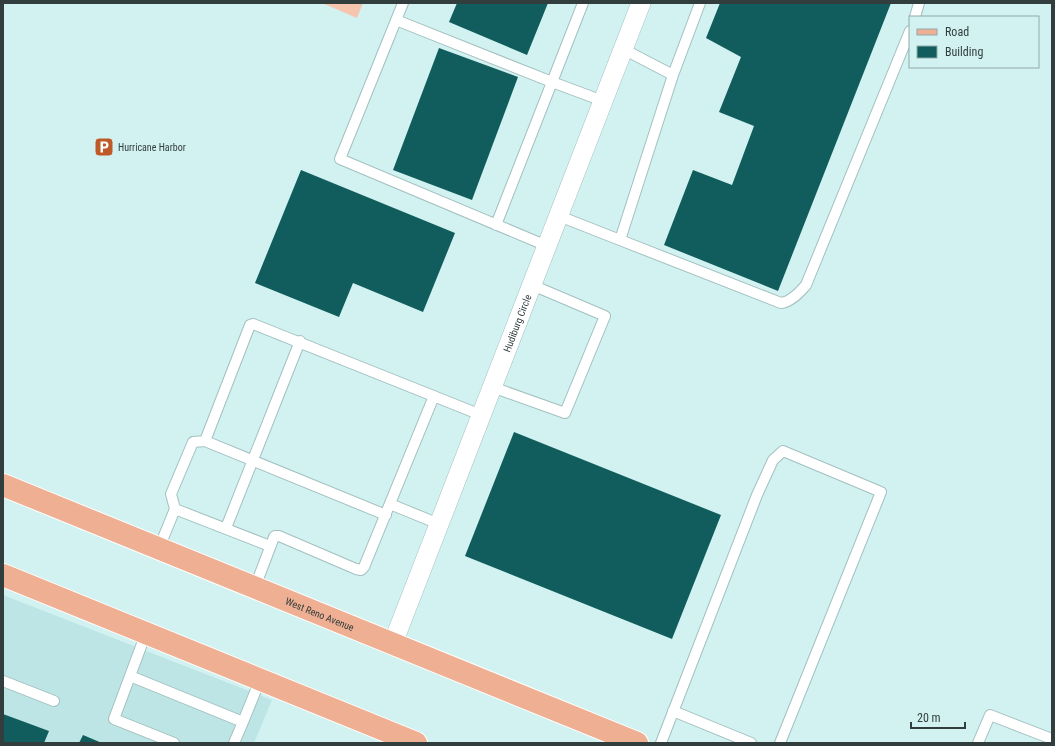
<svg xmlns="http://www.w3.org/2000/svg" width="1055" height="746" font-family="'Roboto Condensed',sans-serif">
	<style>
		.built { fill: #bde5e5 }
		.green { fill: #f7c4ae }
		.building { fill: #115d5d }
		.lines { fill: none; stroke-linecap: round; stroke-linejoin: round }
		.service-casing { stroke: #a2c0bf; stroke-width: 12 }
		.minor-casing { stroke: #a2c0bf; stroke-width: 20 }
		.primary-casing { stroke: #fff; stroke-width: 24 }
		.service { stroke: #fff; stroke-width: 10 }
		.minor { stroke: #fff; stroke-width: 19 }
		.primary { stroke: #efaf92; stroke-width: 22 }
		.labels { text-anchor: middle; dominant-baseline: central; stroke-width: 4; stroke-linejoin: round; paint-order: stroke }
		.poi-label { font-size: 10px; fill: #323e3e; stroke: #d2f1f1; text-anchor: start }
		.street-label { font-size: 10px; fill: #323e3e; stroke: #d2f1f1 }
	</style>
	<rect width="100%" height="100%" fill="#d2f1f1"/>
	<path class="built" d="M3 595 272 700 254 743H3Z"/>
	<path class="green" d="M322 3H363L357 18Z"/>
	<path class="building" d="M457 3H548L527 55 449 22Z
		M720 3H891L778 291 664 245 693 170 732 185 754 126 719 112 741 57 706 38Z
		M439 48 518 77 472 200 393 170Z
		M301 170 455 233 423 312 353 283 339 317 255 283Z
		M514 432 721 515 672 639 465 556Z
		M3 714 49 731 44 743H3Z
		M83 735 102 743H79Z"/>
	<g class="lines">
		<defs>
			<path id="service" d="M403 3 340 159 547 246
				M915 17 919 3
				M396 20 552 82 603 101
				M623 49 673 75
				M559 216 620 240 673 75 700 3
				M496 225 583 3
				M620 240 781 303C791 302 800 292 806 285L910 31
				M492 387 565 413 605 316 532 285
				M205 441 386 515
				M390 504 439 524
				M175 509 270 546
				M226 528 300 341
				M159 548 175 509 171 494 193 442 205 441 250 325 253 324 481 415
				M255 587 274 537 275 536H279L356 569 361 570 364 567 434 396
				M146 633 130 676 243 722 260 680
				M130 676 114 719 174 743
				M3 681 54 701
				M673 711 751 743
				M234 743 243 722
				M661 743 757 495 773 460 783 451 881 492 780 743
				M978 743 990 715 1052 739"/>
			<g id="minor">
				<path id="s1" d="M393 643 641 3"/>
			</g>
			<g id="primary">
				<path id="s2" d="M3 485 637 743"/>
				<path d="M3 575 416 743"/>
			</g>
		</defs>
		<use href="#service" class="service-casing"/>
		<use href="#minor" class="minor-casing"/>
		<use href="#primary" class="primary-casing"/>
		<use href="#service" class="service"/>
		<use href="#minor" class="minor"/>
		<use href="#primary" class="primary"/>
	</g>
	<defs>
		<symbol id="parking-square" viewBox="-11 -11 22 22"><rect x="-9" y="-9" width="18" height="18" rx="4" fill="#bf5a28" stroke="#d2f1f1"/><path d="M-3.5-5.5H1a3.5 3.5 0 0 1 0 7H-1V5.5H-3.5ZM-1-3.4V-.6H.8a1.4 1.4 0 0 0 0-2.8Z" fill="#fff"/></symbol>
	</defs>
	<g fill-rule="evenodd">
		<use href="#parking-square" x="93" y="136" width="22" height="22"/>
	</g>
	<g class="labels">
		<g class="poi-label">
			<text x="118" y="147">Hurricane Harbor</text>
		</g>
		<g class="street-label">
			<text stroke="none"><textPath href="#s1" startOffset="343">Hudiburg Circle</textPath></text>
			<text stroke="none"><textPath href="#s2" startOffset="342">West Reno Avenue</textPath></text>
		</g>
	</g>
	<rect width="1055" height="746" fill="none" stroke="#323e3e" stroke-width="8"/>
	<rect x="909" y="16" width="130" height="52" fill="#d2f1f1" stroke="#92a9a9"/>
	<rect x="917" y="29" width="20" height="6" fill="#efaf92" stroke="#92a9a9"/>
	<text x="945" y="36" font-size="12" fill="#323e3e">Road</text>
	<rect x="917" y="46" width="20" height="12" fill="#115d5d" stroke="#92a9a9"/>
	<text x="945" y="56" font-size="12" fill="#323e3e">Building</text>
	<path d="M911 722v6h54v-6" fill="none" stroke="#323e3e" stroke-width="2"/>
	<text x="917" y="722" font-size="12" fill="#323e3e" stroke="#d2f1f1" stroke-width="3" paint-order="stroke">20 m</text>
</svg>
